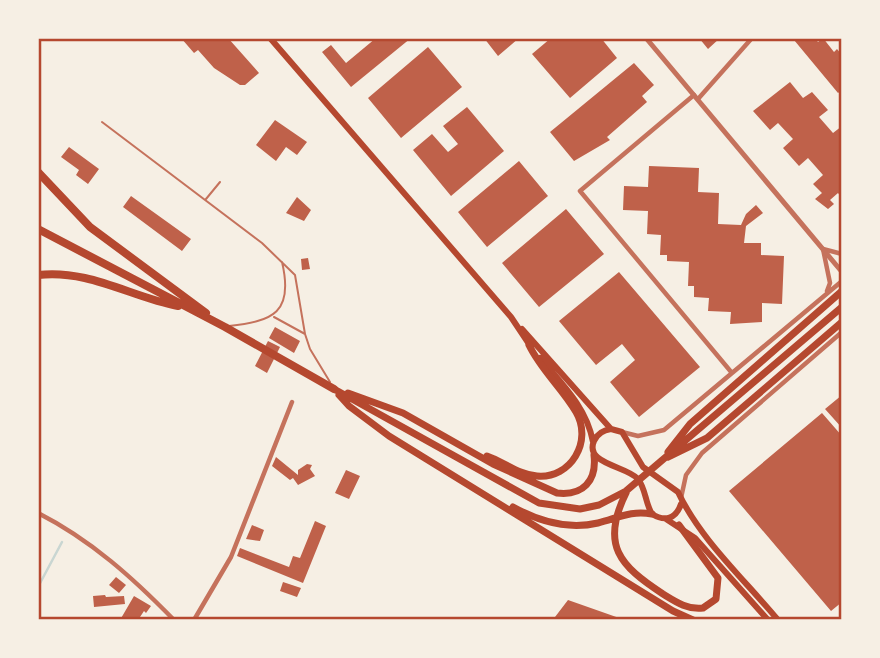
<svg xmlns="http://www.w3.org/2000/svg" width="880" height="658" font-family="'Space Grotesk',sans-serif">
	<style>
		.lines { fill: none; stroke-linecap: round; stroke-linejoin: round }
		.stream { stroke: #c9d6d2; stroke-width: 2.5 }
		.building { fill: #bf614a }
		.service { stroke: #c5725c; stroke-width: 2 }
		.minor { stroke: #c5725c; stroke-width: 4.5 }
		.tertiary { stroke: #c5725c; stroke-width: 5 }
		.secondary { stroke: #b5482f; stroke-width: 6 }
		.trunk { stroke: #b5482f; stroke-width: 7 }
		.motorway { stroke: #b5482f; stroke-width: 8 }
		.neatline { fill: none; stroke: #b5482f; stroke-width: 2.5 }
	</style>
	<rect width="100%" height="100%" fill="#f6efe4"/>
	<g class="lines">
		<path class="stream" d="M38 587 62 542"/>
	</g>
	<path class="building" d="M181 38H228L259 73 245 85H240L214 68 198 50 194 53Z
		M376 38H411L351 87 322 52 331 45 346 63Z
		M484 38H519L498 56Z
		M551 38H601L617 58 570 98 532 54Z
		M699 38H720L708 49Z
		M796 38H815L818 42 823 38 834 52 837 49 842 55V90L838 93 794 40Z
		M428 47 462 87 401 138 368 98Z
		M634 63 654 85 642 96 647 102 607 137 610 140 574 161 550 132Z
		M790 82 803 98 812 92 828 110 819 117 833 133 842 126V198L838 193 830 200 834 204 828 209 815 199 822 193 813 184 823 175 808 158 799 166 783 148 793 139 778 123 770 130 753 111Z
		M467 107 504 151 451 196 413 150 432 134 448 152 458 144 443 126Z
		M275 120 307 142 297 155 286 147 276 161 256 145Z
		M69 147 99 169 88 184 76 175 79 170 61 157Z
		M519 161 548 196 487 247 458 212Z
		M649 166 699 168 698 192 719 193 718 224 741 225 746 214 756 205 763 213 746 226 744 243H761V255L784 256 782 304 762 303V322L730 324 731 312 708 311 709 298 694 297V286H688L689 262 667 261V255H660L661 235 647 234 648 211 623 210 624 186 648 187Z
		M131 196 191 239 182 251 123 207Z
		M297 197 311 210 304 221 286 213Z
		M566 209 604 254 539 307 502 263Z
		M308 258 310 269 302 270 301 259Z
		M619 272 700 367 639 417 610 382 635 360 622 344 596 365 559 321Z
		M275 327 300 341 294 353 269 338Z
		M268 341 280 347 267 373 255 366Z
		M842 395V428L825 409Z
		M822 413 842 436V602L831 611 729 491Z
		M276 457 298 475V470L307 464 312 465 310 469 315 476 298 485 293 478 290 480 272 466Z
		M346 470 360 476 349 499 335 493Z
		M315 521 326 526 303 583 237 556 240 548 289 567 293 556 300 558Z
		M252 525 264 530 260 541 246 539Z
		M116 577 126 585 119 593 109 585Z
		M283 582 301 588 297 597 280 591Z
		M105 595 106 597 124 596 125 604 94 607 93 596Z
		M134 596 151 606 146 613 144 611 138 620H120Z
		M568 600 622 619V620L555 617Z"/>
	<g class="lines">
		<path class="service" d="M102 122 262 243 295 275 305 334 310 349 330 382
			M206 199 220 182
			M274 317 305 334
			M229 326C273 321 294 313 282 262"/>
		<path class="minor" d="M694 95 580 191 732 373
			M698 99 752 38
			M827 291 830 283 823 249 842 254
			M622 432 638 436 664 430 842 281
			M681 498 686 475 702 453 842 332
			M38 513C91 540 133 578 174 620
			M194 620 231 557 292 402"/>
		<path class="tertiary" d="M646 38 842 272"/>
		<path class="secondary" d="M270 38 511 317 531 347
			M522 329 611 429
			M540 358C562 384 587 408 593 442
			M681 504C676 519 665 522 652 514 645 503 646 489 638 479 627 466 584 464 594 441 597 434 604 430 611 429L622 432 643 467 678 492C700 539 744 579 778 620
			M666 519 695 538 768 620"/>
		<path class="trunk" d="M334 389 539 503 580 509 599 505 626 491 842 307
			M348 393 403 413 493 464 557 493C583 496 597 481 594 455
			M339 395 349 406 389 436 673 611 693 620
			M668 452 690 424 842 291
			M487 456C504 462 519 475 537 476 571 479 593 441 576 412 562 388 541 370 529 345
			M668 457 707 438 842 322
			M626 493C600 545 620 566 663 594 676 602 688 610 703 608L716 599 718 578 679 525
			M513 507C540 522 568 530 598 523 618 518 631 510 652 514"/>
		<path class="motorway" d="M38 172 90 227 206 313
			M38 229 225 327 334 389
			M38 275C89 269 131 297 178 306"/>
	</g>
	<rect width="880" height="658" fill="none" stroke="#f6efe4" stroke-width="80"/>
	<rect x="40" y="40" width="800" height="578" class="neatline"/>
</svg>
